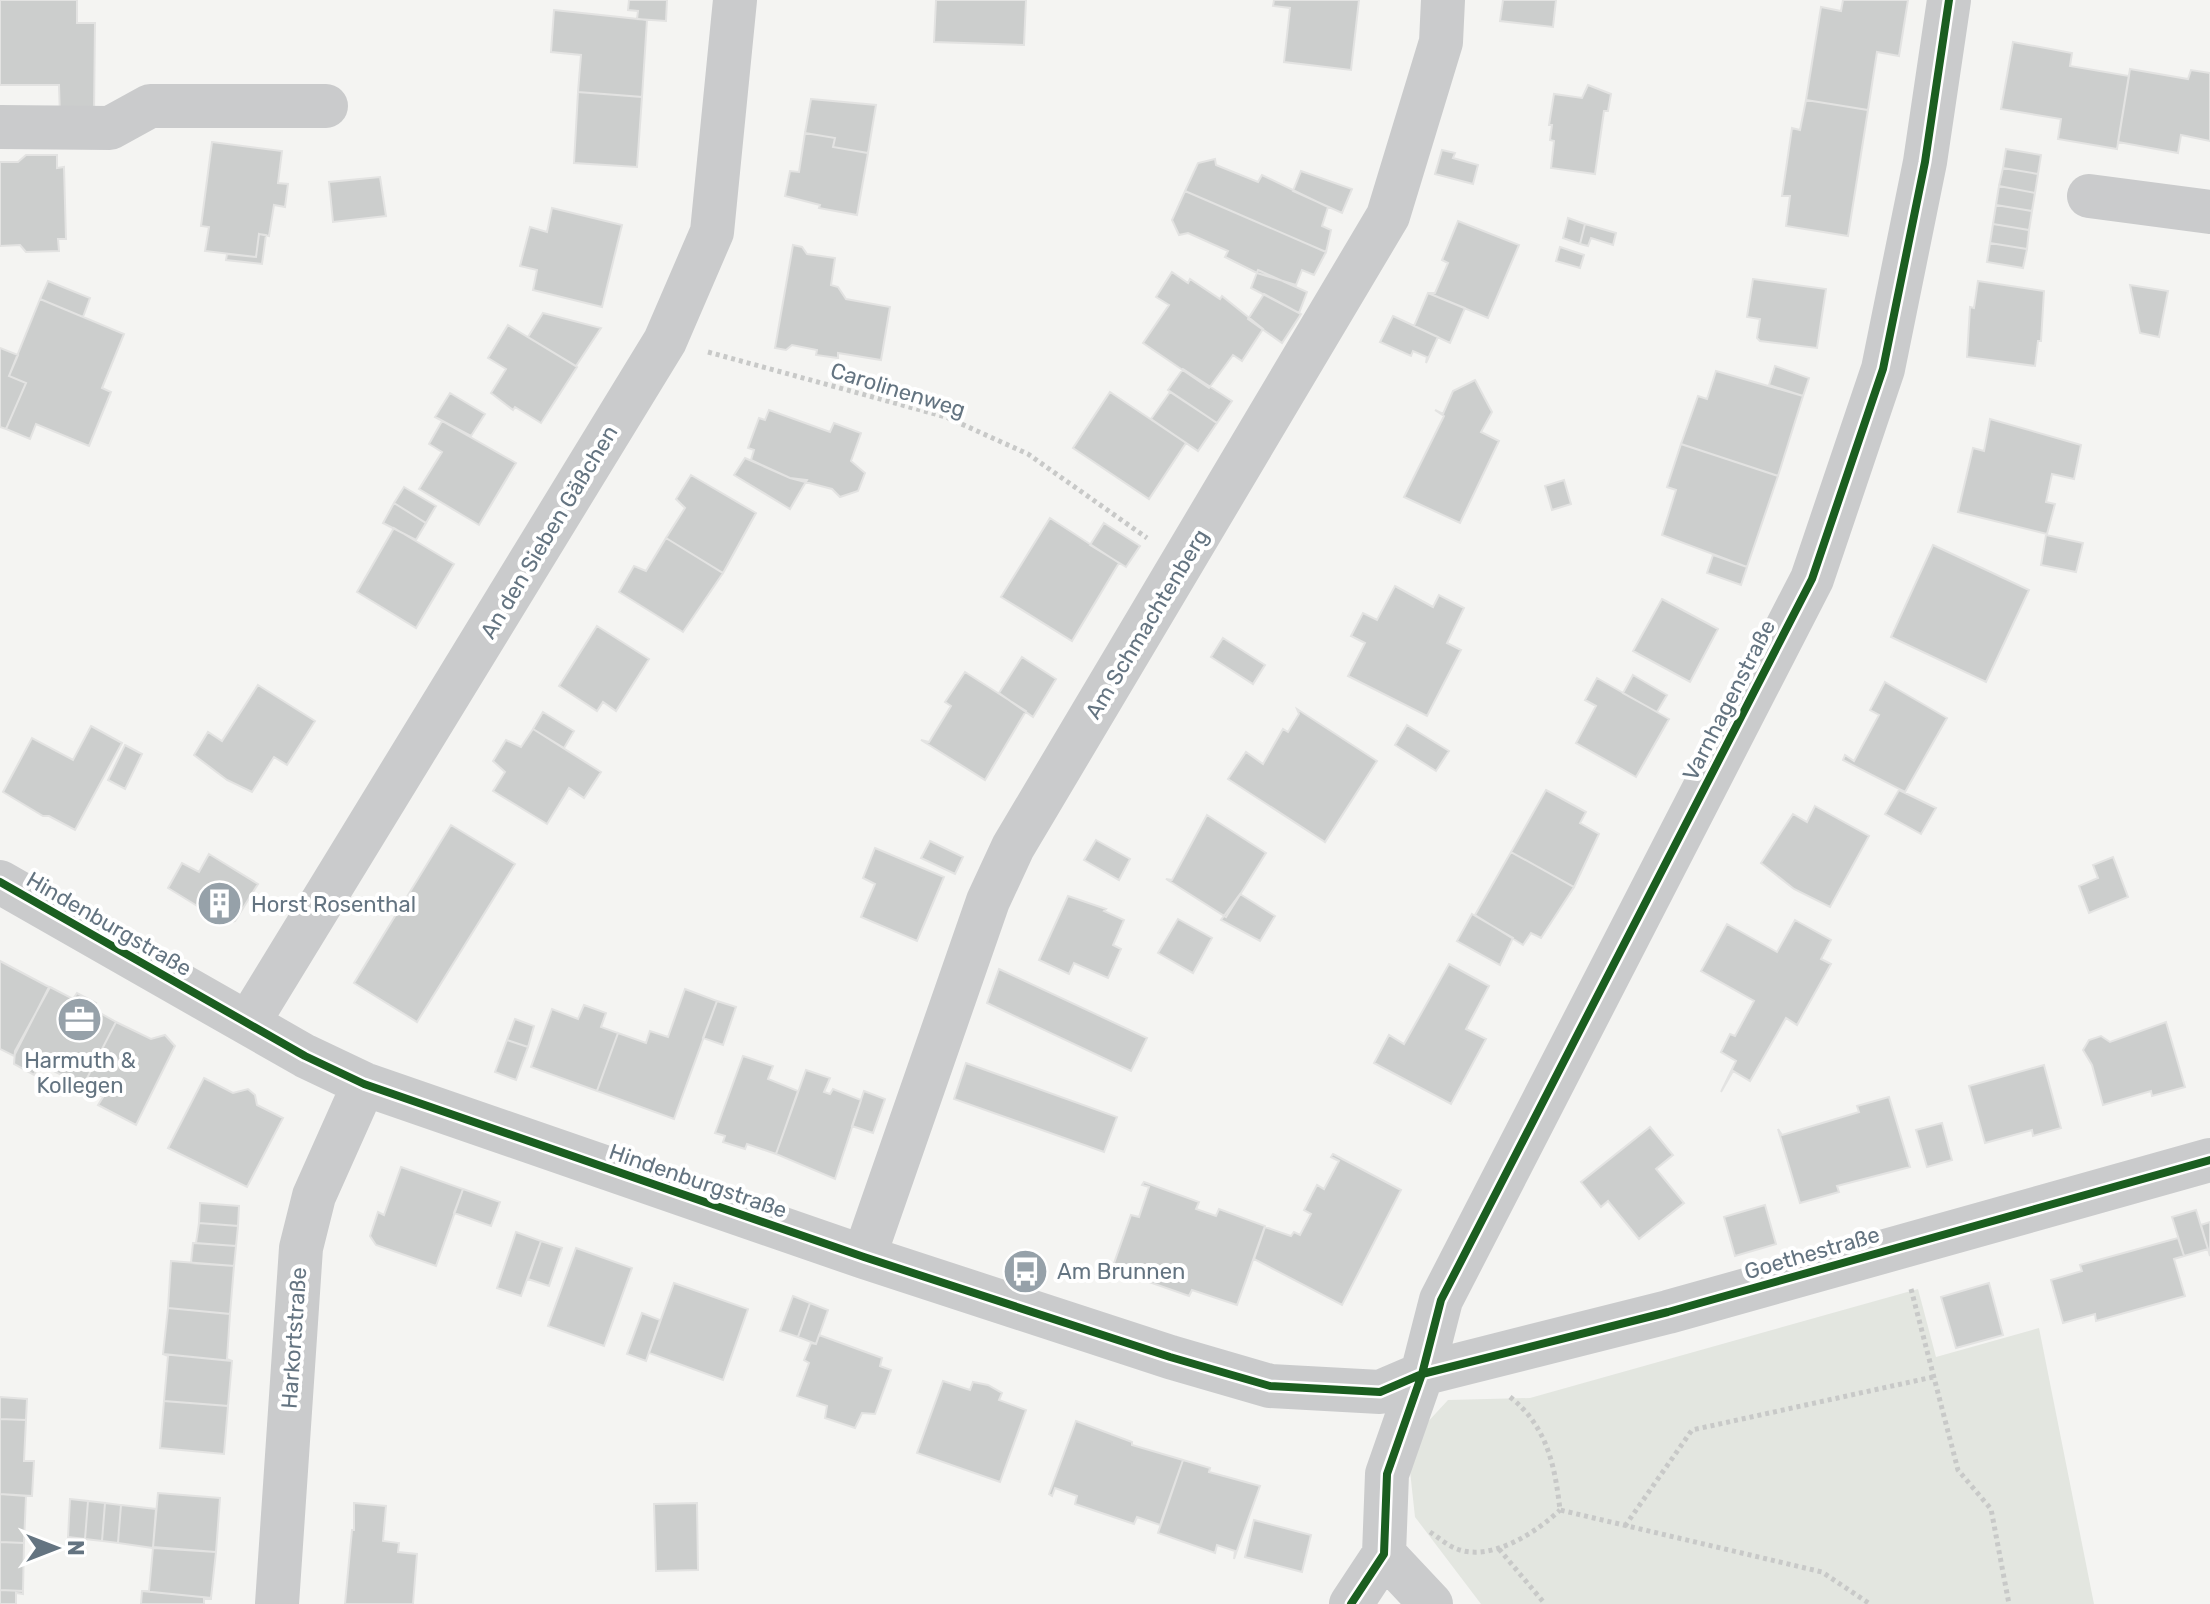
<svg xmlns="http://www.w3.org/2000/svg" width="2210" height="1604" font-family="Rubik,sans-serif">
	<style>
		.green { fill: #e3e6e0 }
		.building { fill: #cccecd; stroke: #e3e3e2; stroke-width: 2 }
		.lines { fill: none; stroke-linecap: round; stroke-linejoin: round }
		.path { stroke: #c8c9c8; stroke-width: 5; stroke-dasharray: 4 4; stroke-linecap: butt }
		.minor { stroke: #cacbcc; stroke-width: 44 }
		.cycleway-casing { stroke: #fff; stroke-width: 13 }
		.cycleway { stroke: #1b5e20; stroke-width: 8 }
		.labels { text-anchor: middle; dominant-baseline: central; stroke-width: 8; stroke-linejoin: round; paint-order: stroke }
		.street-label { font-size: 22px; fill: #647481; stroke: #fff }
		.poi-label { font-size: 22px; fill: #647481; stroke: #fff; text-anchor: start }
	</style>
	<rect width="100%" height="100%" fill="#f4f4f2"/>
	<path class="green" d="M1918 1289 1936 1357 2039 1328 2094 1604H1481L1415 1517 1410 1471 1424 1426 1448 1400 1530 1398Z"/>
	<path class="building" d="M0 0H77V23H95L94 116 60 117 59 85H0Z
		M629 0H667L666 21 637 19 638 11 628 10Z
		M936 0H1026L1024 45 934 42Z
		M1274 0H1359L1351 70 1284 62 1290 8 1273 6Z
		M1503 0H1556L1553 27 1500 21Z
		M1843 0H1908L1899 56 1877 52 1868 110 1806 100 1821 7 1841 11Z
		M554 10 647 20 642 97 578 92 581 55 551 52Z
		M2013 42 2072 53 2070 66 2129 76 2117 149 2058 139 2061 119 2001 109Z
		M2130 69 2188 79 2191 70 2210 73V141L2181 135 2178 153 2118 142Z
		M1588 85 1611 94 1608 111H1604L1595 174 1551 168 1554 141 1550 140 1552 125H1549L1554 94 1582 98Z
		M578 92 642 97 637 167 574 163Z
		M811 99 876 105 868 153 833 147 835 138 805 133Z
		M1806 100 1868 110 1848 236 1786 226 1790 196H1782L1792 128 1800 130Z
		M805 133 835 138 833 147 868 153 857 215 819 208 820 205 785 196 790 171 799 172Z
		M212 142 282 151 278 183 288 184 285 207 274 205 269 236 259 234 256 257 205 251 209 227 201 226Z
		M2006 149 2041 155 2038 174 2003 168Z
		M1442 150 1455 153 1453 158 1478 165 1473 184 1435 174Z
		M26 155H57V168L64 167 66 239H58L59 251 26 252 20 245 0 246V162H18Z
		M1215 159 1216 165 1258 182 1262 175 1328 207 1322 226 1331 230 1326 252 1185 191 1198 163Z
		M2003 168 2038 174 2035 193 1999 186Z
		M1301 171 1352 189 1342 213 1293 191Z
		M380 177 386 216 333 222 329 182Z
		M1999 186 2035 193 2032 211 1996 205Z
		M1185 191 1326 252 1314 275 1302 270 1296 285 1257 273 1225 257 1228 251 1188 233 1179 235 1172 220Z
		M1996 205 2032 211 2029 230 1993 224Z
		M552 208 622 225 602 307 533 290 537 270 520 266 530 227 547 232Z
		M1568 218 1585 224 1580 244 1563 238Z
		M1458 221 1519 245 1488 318 1428 293H1435L1448 263 1442 260Z
		M1585 224 1616 233 1613 245 1591 238 1588 246 1580 244Z
		M1993 224 2029 230 2027 249 1990 243Z
		M259 234 266 235 262 264 226 260 227 254 256 257Z
		M1990 243 2027 249 2023 268 1987 262Z
		M793 245 802 247 807 254 835 258 831 285 838 287 846 299 890 307 881 360 838 353V358L816 355 817 350 792 345 786 350 775 348Z
		M1560 247 1584 255 1580 268 1556 261Z
		M1258 270 1307 292 1299 313 1251 288Z
		M1172 272 1188 283 1190 279 1220 299 1222 296 1263 329 1242 361 1233 355 1209 388 1143 343 1169 305 1156 297Z
		M1753 279 1826 289 1817 348 1760 341 1757 338 1760 319 1747 317Z
		M48 281 90 298 83 317 40 299Z
		M1978 281 2044 291 2041 341H2038L2035 366 1967 357 1970 307 1974 308Z
		M2130 285 2168 291 2159 337 2140 333Z
		M1428 293 1465 308 1450 343 1414 326Z
		M1264 294 1301 314 1282 343 1248 319Z
		M40 299 124 334 102 388 111 392 89 446 36 424 30 439 6 429 26 383 9 376Z
		M543 313 601 328 576 366 528 337Z
		M1393 316 1438 337 1426 363 1427 357 1413 351 1411 356 1380 342Z
		M508 325 577 367 541 423 515 407 513 410 491 393 506 369 488 358Z
		M0 348 18 355 9 376 26 383 6 429 0 427Z
		M1775 366 1809 378 1803 396 1769 385Z
		M1183 369 1232 401 1217 423 1168 390Z
		M1716 371 1803 396 1778 476 1681 444 1698 396 1707 399Z
		M1475 380 1492 412 1481 432 1499 441 1460 523 1404 497 1444 416 1435 410 1443 414 1453 391Z
		M1110 392 1186 443 1149 499 1073 448Z
		M1170 392 1217 423 1198 451 1151 419Z
		M450 393 485 414 471 436 435 417Z
		M769 410 830 432 834 423 861 433 851 461 865 473 858 491 840 497 832 489 790 478 751 460 754 450 748 448 759 418 765 420Z
		M1990 419 2081 445 2074 479 2052 474 2046 502 2055 504 2047 534 1958 512 1973 448 1984 451Z
		M442 421 516 463 479 525 419 489 442 452 429 444Z
		M1681 444 1778 476 1747 567 1662 535 1676 490 1667 487Z
		M745 458 790 478 807 480 790 509 734 475Z
		M691 475 756 513 723 573 666 538 685 508 676 499Z
		M1564 480 1571 504 1552 510 1545 486Z
		M404 487 436 506 426 523 394 503Z
		M394 503 426 523 416 540 383 523Z
		M1050 518 1119 563 1072 641 1001 597Z
		M1104 523 1140 546 1126 567 1090 545Z
		M394 528 454 564 416 628 357 592Z
		M2046 535 2083 543 2076 572 2041 565Z
		M666 538 723 573 683 632 619 592 634 566 646 571Z
		M1933 545 2029 590 1986 682 1891 637Z
		M1713 555 1747 567 1741 585 1707 573Z
		M1395 586 1433 607 1439 595 1464 608 1447 643 1461 650 1427 716 1348 676 1365 643 1351 636 1363 613 1377 620Z
		M1662 599 1718 629 1690 682 1633 651Z
		M597 626 649 659 616 711 603 702 597 711 559 686Z
		M1223 638 1265 665 1253 684 1211 657Z
		M1022 657 1056 679 1033 717 999 693Z
		M965 672 1026 711 985 780 921 740 929 742 951 706 945 702Z
		M1633 675 1667 695 1657 712 1623 693Z
		M1597 678 1669 719 1636 777 1576 743 1596 706 1585 700Z
		M1885 682 1947 718 1905 792 1843 760 1845 755 1854 761 1879 715 1870 710Z
		M258 685 315 721 287 765 274 757 252 792 227 780 194 755 208 732 222 741Z
		M1297 709 1377 761 1325 842 1228 779 1246 752 1263 764 1283 729 1288 732 1299 714Z
		M543 712 574 731 564 748 533 729Z
		M1407 725 1449 751 1436 771 1395 745Z
		M91 726 122 743 75 830 49 816H43L3 792 32 738 73 760Z
		M533 729 601 772 584 798 569 788 547 824 493 791 505 772 493 761 506 740 521 747Z
		M125 745 142 754 125 789 108 780Z
		M1546 790 1586 812 1580 823 1599 834 1574 887 1511 852Z
		M1899 790 1936 808 1921 834 1885 814Z
		M1815 806 1869 836 1830 907 1794 889 1761 863 1793 814 1807 822Z
		M1207 815 1266 853 1226 917 1166 879 1172 880Z
		M451 825 515 864 417 1022 354 983Z
		M1096 840 1130 859 1119 880 1084 860Z
		M930 841 963 857 955 874 921 858Z
		M875 848 944 877 917 941 861 917 875 884 863 878Z
		M1511 852 1574 887 1541 938 1531 933 1523 945 1475 915Z
		M209 854 258 884 235 921 225 923 168 888 182 863 199 872Z
		M2113 857 2128 897 2089 913 2079 886 2098 878 2093 865Z
		M1240 894 1275 916 1260 941 1221 920Z
		M1068 896 1106 909 1104 911 1124 920 1113 945 1121 949 1108 978 1074 963 1069 974 1039 960Z
		M1472 914 1513 938 1500 965 1457 941Z
		M1178 919 1212 938 1193 973 1158 953Z
		M1795 920 1831 940 1821 959 1831 964 1797 1025 1786 1018 1750 1081 1733 1071 1721 1092 1736 1061 1721 1052 1730 1034 1735 1036 1754 1001 1701 971 1727 924 1777 952Z
		M0 961 49 987 14 1056 0 1049Z
		M1449 964 1489 986 1466 1029 1486 1039 1451 1104 1374 1063 1389 1035 1404 1044Z
		M999 969 1147 1038 1131 1071 987 1003Z
		M50 987 73 999 77 993 96 1003 93 1009 116 1022 83 1086 40 1064 34 1075 14 1064 15 1051Z
		M685 989 717 1001 674 1119 597 1091 618 1033 646 1043 650 1031 668 1037Z
		M717 1001 736 1007 723 1045 703 1038Z
		M584 1005 606 1013 601 1027 618 1033 597 1091 531 1067 552 1009 578 1019Z
		M515 1019 534 1026 528 1047 507 1040Z
		M116 1022 151 1039 165 1035 175 1046 136 1125 98 1105 103 1097 83 1086Z
		M2166 1022 2185 1087 2152 1096 2151 1091 2103 1105 2092 1065 2083 1050 2089 1040 2101 1036 2110 1042Z
		M507 1040 528 1047 516 1080 495 1072Z
		M743 1056 773 1066 768 1079 798 1091 776 1154 747 1144 745 1149 723 1142 725 1136 715 1133Z
		M966 1063 1117 1117 1104 1152 954 1099Z
		M2044 1065 2061 1128 2033 1136 2032 1130 1985 1143 1969 1086Z
		M806 1070 830 1078 824 1092 830 1094 833 1089 861 1100 835 1179 776 1154Z
		M204 1078 233 1093 248 1089 255 1095 257 1105 283 1118 247 1187 168 1148Z
		M864 1091 885 1099 873 1133 852 1126Z
		M1889 1097 1910 1167 1837 1186 1839 1192 1800 1203 1778 1129 1782 1135 1859 1112 1857 1106Z
		M1942 1123 1952 1160 1927 1167 1916 1130Z
		M1650 1127 1673 1155 1656 1169 1684 1203 1639 1239 1608 1201 1601 1207 1581 1182Z
		M1333 1154 1401 1190 1342 1305 1254 1259 1265 1227 1291 1236 1294 1232 1300 1235 1311 1214 1304 1210 1317 1185 1324 1189 1339 1161 1331 1157Z
		M401 1167 463 1189 436 1266 376 1245 370 1236 378 1212 384 1215Z
		M1144 1182 1199 1202 1196 1209 1216 1216 1219 1209 1265 1226 1237 1305 1192 1290 1189 1296 1112 1269 1131 1215 1139 1217 1149 1187 1142 1185Z
		M463 1189 500 1202 491 1226 454 1213Z
		M200 1203 239 1206 238 1226 199 1223Z
		M1765 1205 1776 1244 1735 1256 1724 1217Z
		M2196 1210 2208 1249 2184 1256 2172 1217Z
		M2210 1222V1256L2201 1225Z
		M199 1223 238 1226 236 1246 196 1243Z
		M516 1232 541 1241 521 1296 497 1288Z
		M2178 1238 2184 1256 2174 1259 2185 1296 2096 1321 2095 1314 2063 1323 2051 1280 2082 1271 2080 1265Z
		M541 1241 562 1248 549 1286 528 1279Z
		M193 1243 236 1246 234 1266 191 1263Z
		M576 1248 632 1268 604 1346 548 1326Z
		M171 1261 234 1266 230 1314 168 1308Z
		M674 1283 748 1309 723 1380 649 1353Z
		M1989 1283 2003 1335 1956 1348 1941 1297Z
		M793 1296 810 1303 798 1337 780 1331Z
		M810 1303 828 1310 816 1344 798 1337Z
		M168 1308 230 1314 227 1359 232 1361 163 1354Z
		M642 1313 660 1320 646 1361 627 1354Z
		M819 1335 882 1358 880 1366 891 1370 875 1414 862 1413 855 1428 825 1418 827 1406 797 1396 809 1363 804 1360 811 1343 816 1344Z
		M163 1354 232 1361 228 1406 164 1401 168 1356Z
		M943 1381 970 1390 973 1382 988 1385 1002 1393 999 1400 1026 1410 1000 1482 917 1453Z
		M0 1397 27 1399 26 1420 0 1419Z
		M164 1401 228 1406 224 1454 160 1448Z
		M0 1419 26 1420 24 1461H34L32 1496 0 1494Z
		M1076 1421 1132 1442V1445L1183 1460 1160 1525 1137 1517 1134 1524 1075 1504 1077 1496 1055 1488 1052 1496 1049 1494Z
		M1183 1460 1210 1468 1209 1472 1260 1486 1234 1559 1235 1551 1217 1545 1215 1553 1158 1533Z
		M158 1493 220 1498 216 1552 153 1547Z
		M0 1494 26 1496 24 1543 0 1542Z
		M70 1499 88 1501 85 1539 68 1537Z
		M88 1501 105 1503 102 1541 85 1539Z
		M105 1503 121 1505 118 1543 102 1541Z
		M354 1503 386 1506 383 1541 399 1543 398 1552 417 1554 413 1604H345L352 1530H354Z
		M697 1503 698 1570 656 1571 654 1504Z
		M121 1505 156 1509 153 1548 118 1543Z
		M1254 1520 1311 1535 1302 1572 1245 1557Z
		M0 1542 24 1543 23 1591 0 1590Z
		M153 1548 216 1552 211 1598 142 1591H149Z
		M0 1590 23 1591V1594L16 1593V1604H0Z
		M142 1591 211 1598V1599H204V1604H141Z"/>
	<g class="lines">
		<path class="path" d="M708 352 946 417 1028 454 1147 538
			M1911 1289 1958 1470 1991 1509 2009 1604
			M1510 1397C1547 1426 1555 1466 1560 1510L1822 1572 1870 1604
			M1625 1526 1692 1430 1933 1377
			M1430 1532C1438 1537 1448 1546 1457 1549 1491 1562 1537 1532 1560 1510
			M1499 1549 1545 1604"/>
		<path class="minor" d="M0 127 110 128 150 106H326
			M2089 196 2210 212
			M0 882 305 1056 364 1084 864 1257 1170 1357 1270 1386 1380 1392 1422 1374 1668 1312 2210 1160
			M248 1023 665 341 712 232 735 0
			M864 1257 988 901 1013 847 1388 216 1441 42 1443 0
			M1384 1554 1431 1604
			M277 1604 301 1248 314 1196 364 1084
			M1351 1604 1384 1554 1387 1474 1422 1374 1441 1300 1812 579 1883 369 1925 162 1949 0"/>
		<defs>
			<path id="cycleway" d="M0 882 305 1056 364 1084 864 1257 1170 1357 1270 1386 1380 1392 1422 1374 1668 1312 2210 1160
				M1351 1604 1384 1554 1387 1474 1422 1374 1441 1300 1812 579 1883 369 1925 162 1949 0"/>
		</defs>
		<use href="#cycleway" class="cycleway-casing"/>
		<use href="#cycleway" class="cycleway"/>
	</g>
	<defs>
		<symbol id="building-disc" viewBox="-11 -11 22 22"><circle r="9.5" fill="#96a1a9" stroke="#fff"/><path d="M-4-6H4V6H1V3H-1V6H-4ZM-2.5-4.3h1.7v1.8h-1.7ZM.8-4.3h1.7v1.8H.8ZM-2.5-1h1.7V.8h-1.7ZM.8-1h1.7V.8H.8Z" fill="#fff"/></symbol>
		<symbol id="office-disc" viewBox="-11 -11 22 22"><circle r="9.5" fill="#96a1a9" stroke="#fff"/><path d="M-6-3h4V-5.5h4V-3h4V5H-6ZM-1-4.5V-3h2v-1.5ZM-6 0V1H6V0Z" fill="#fff"/></symbol>
		<symbol id="bus-disc" viewBox="-11 -11 22 22"><circle r="9.5" fill="#96a1a9" stroke="#fff"/><path d="M-5-6H5V4H4V6H2V4H-2V6H-4V4H-5ZM-3.5-4V0h7V-4ZM-3.5 1.2v1.5H-2V1.2ZM2 1.2v1.5H3.5V1.2Z" fill="#fff"/></symbol>
	</defs>
	<g fill-rule="evenodd">
		<use href="#building-disc" x="194" y="878" width="51" height="51"/>
		<use href="#office-disc" x="54" y="994" width="51" height="51"/>
		<use href="#bus-disc" x="1000" y="1246" width="51" height="51"/>
	</g>
	<g class="labels">
		<g class="street-label">
			<text transform="translate(898 390) rotate(17)">Carolinenweg</text>
			<text transform="translate(549 532) rotate(-59)">An den Sieben Gäßchen</text>
			<text transform="translate(1147 624) rotate(-59)">Am Schmachtenberg</text>
			<text transform="translate(1729 700) rotate(-63)">Varnhagenstraße</text>
			<text transform="translate(109 924) rotate(30)">Hindenburgstraße</text>
			<text transform="translate(698 1181) rotate(19)">Hindenburgstraße</text>
			<text transform="translate(1812 1253) rotate(-16)">Goethestraße</text>
			<text transform="translate(294 1338) rotate(-86)">Harkortstraße</text>
		</g>
		<g class="poi-label">
			<text x="251" y="904">Horst Rosenthal</text>
			<text x="80" y="1060" text-anchor="middle">Harmuth &amp;<tspan x="80" dy="25">Kollegen</tspan></text>
			<text x="1057" y="1271">Am Brunnen</text>
		</g>
	</g>
	<g transform="translate(56 1548) rotate(90)" stroke="#ffffff" stroke-width="6" paint-order="stroke">
	<path d="M0-6L14 30L0 20L-14 30Z" fill="#647481"/>
	<text y="-12" font-size="22" font-weight="bold" text-anchor="middle" fill="#647481">N</text>
	</g>
</svg>
